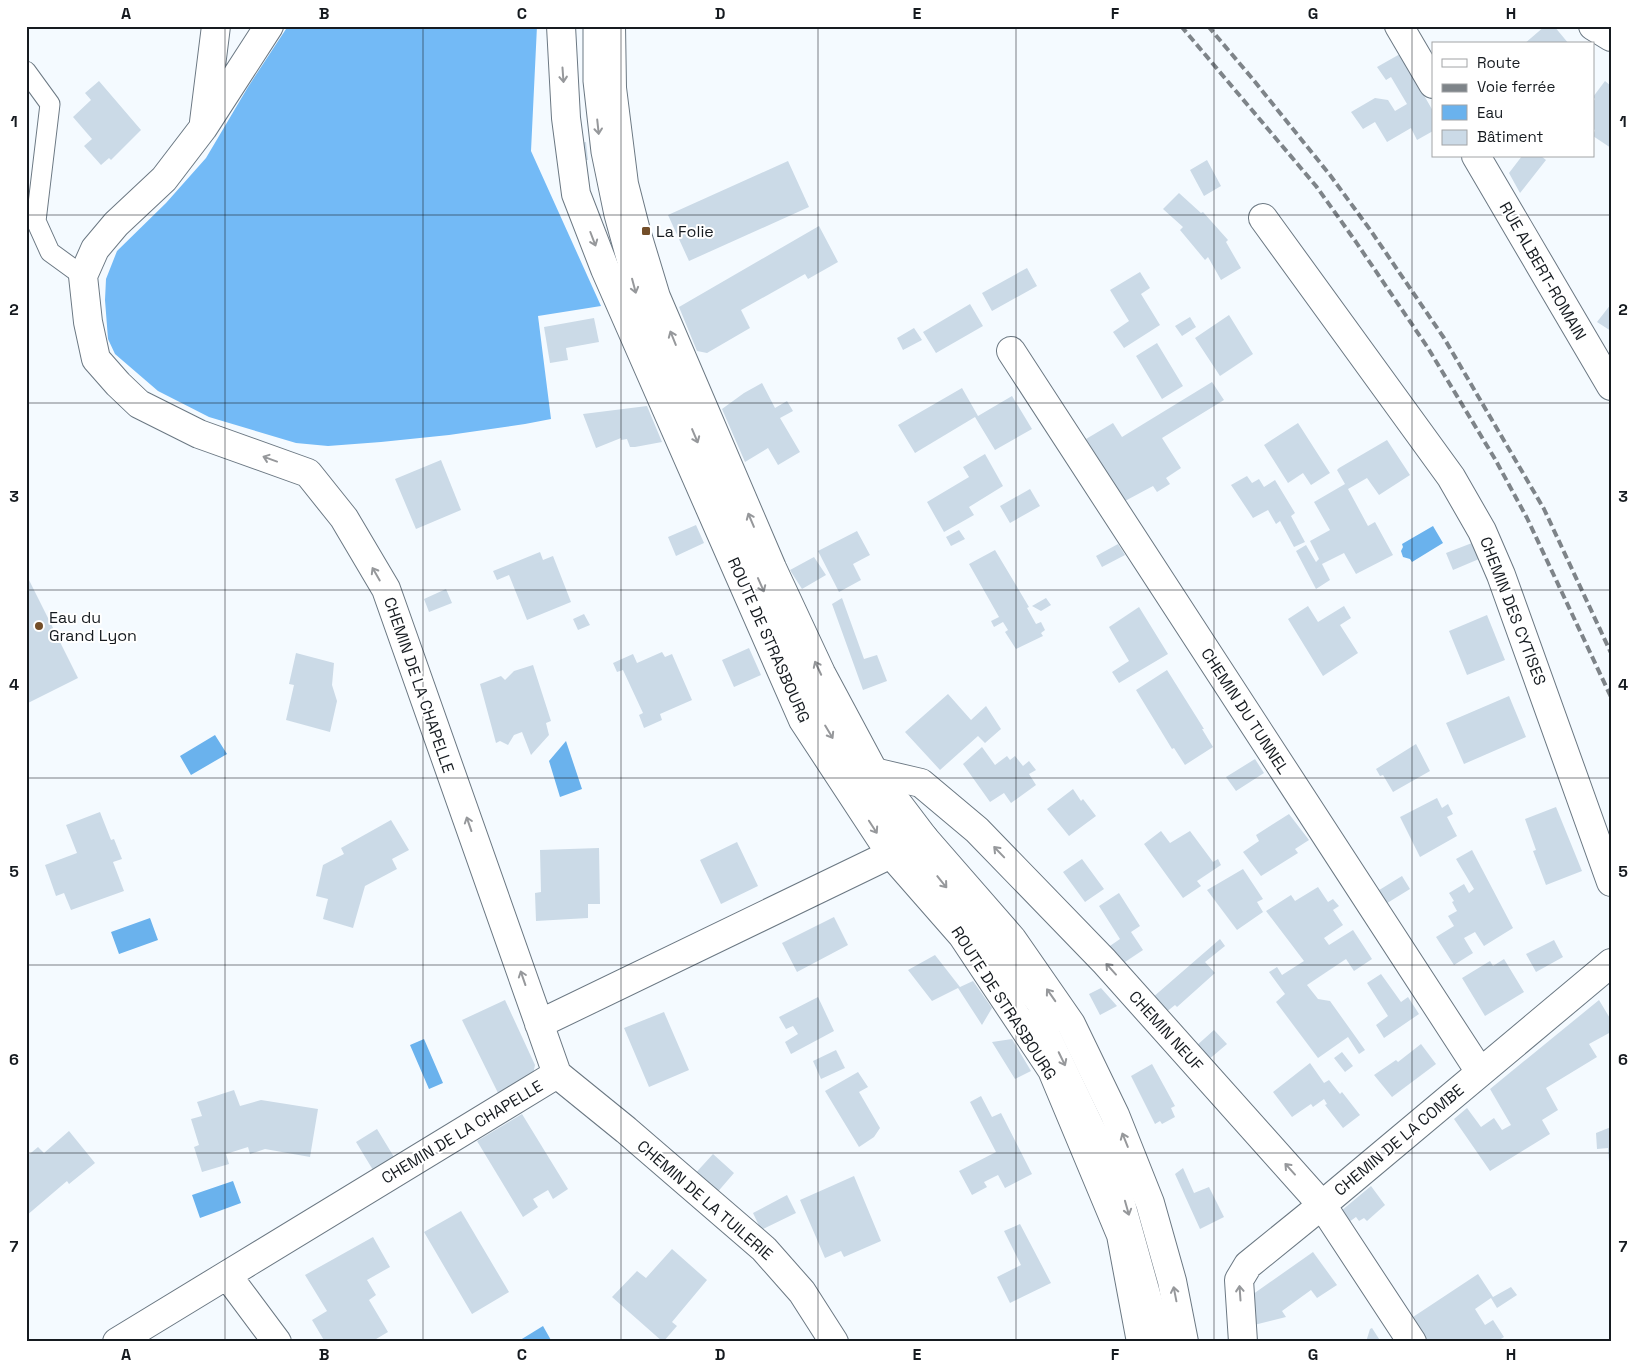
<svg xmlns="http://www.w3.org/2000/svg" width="1637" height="1368" font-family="'Space Grotesk',sans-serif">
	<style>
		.forest { fill: #73baf6 }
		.water { fill: #6ab2ed }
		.building { fill: #cbdae7 }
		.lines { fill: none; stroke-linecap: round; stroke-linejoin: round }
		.service-casing { stroke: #6b7883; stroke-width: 21 }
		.minor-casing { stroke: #6b7883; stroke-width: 30 }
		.secondary-casing { stroke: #6b7883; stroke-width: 30 }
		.service { stroke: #fff; stroke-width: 19 }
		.minor { stroke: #fff; stroke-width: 28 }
		.secondary { stroke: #fff; stroke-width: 28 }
		.rail { stroke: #7e8489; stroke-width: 4; stroke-dasharray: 8 4; stroke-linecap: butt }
		.oneway { stroke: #96989b }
		.grid { fill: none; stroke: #161b20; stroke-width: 1; stroke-opacity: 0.55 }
		.poi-dot { fill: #734e29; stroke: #fff; stroke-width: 2 }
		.labels { text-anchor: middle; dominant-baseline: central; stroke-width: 4; stroke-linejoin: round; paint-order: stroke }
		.poi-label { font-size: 16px; fill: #161b20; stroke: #fff; text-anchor: start }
		.street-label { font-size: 16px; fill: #161b20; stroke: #fff }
		.neatline { fill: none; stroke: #161b20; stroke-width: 2 }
		.grid-label { font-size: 16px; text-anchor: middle; font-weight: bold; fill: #161b20 }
	</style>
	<rect width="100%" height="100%" fill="#f4faff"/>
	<path class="forest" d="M288 26H537L531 151 601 306 538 316 551 419 525 424 449 435 381 442 328 446 296 443 209 417 158 391 115 354 108 339 105 300 106 279 117 251 166 203 206 158 248 87Z"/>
	<path class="water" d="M1433 526 1443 543 1412 562 1410 559 1403 557 1401 551 1403 547 1402 544Z
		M215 735 227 754 191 775 180 756Z
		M566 741 582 789 560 797 549 761Z
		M150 918 158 940 119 954 111 932Z
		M424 1039 443 1083 429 1089 410 1045Z
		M233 1181 241 1203 200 1218 192 1195Z
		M543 1326 552 1342H517Z"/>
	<path class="building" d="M1545 26H1554L1569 44H1524Z
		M1400 54 1433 111V131L1417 140 1411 128 1387 142 1375 122 1363 129 1351 112 1375 98 1388 100 1395 111 1407 104 1391 77 1386 80 1377 67Z
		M99 81 141 130 111 160 109 158 101 165 84 146 92 139 73 117 91 100 85 93Z
		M1605 81 1611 86V148L1593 136 1595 130 1593 129V102L1595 99 1593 97Z
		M586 142 588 160H581L579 143Z
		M1522 156H1541L1546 160 1520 193 1509 173Z
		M1207 160 1221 186 1204 196 1190 170Z
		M788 161 809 207 689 261 668 215Z
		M1179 193 1201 213 1203 212 1228 240 1226 242 1241 268 1221 280 1208 257 1205 260 1180 230 1183 227 1163 209Z
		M819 226 838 262 808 279 805 274 741 310 750 328 707 353 697 351 679 307Z
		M1027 268 1037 286 992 311 982 293Z
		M1140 272 1150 288 1141 294 1160 325 1124 348 1113 332 1129 321 1110 290Z
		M970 304 983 326 936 353 923 332Z
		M1611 304V331L1597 322Z
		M1229 315 1253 354 1220 376 1195 338Z
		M1190 317 1196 327 1182 336 1175 326Z
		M594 318 599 342 566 348 568 360 550 363 544 327Z
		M914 328 922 340 903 350 897 338Z
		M1157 343 1183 386 1162 399 1136 356Z
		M1212 382 1224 400 1162 438 1181 468 1166 478 1170 484 1157 492 1153 486 1125 501 1086 439 1113 423 1122 437Z
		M762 383 775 408 787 401 793 411 780 418 800 452 778 465 768 448 745 462 722 409 744 393Z
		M962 388 978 416 1012 396 1032 429 995 450 975 417 915 453 898 425Z
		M647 406 662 442 635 447H630L627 439 621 440V438L596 448 583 414Z
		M1298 423 1330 473 1311 485 1303 473 1288 483 1264 445Z
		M1387 440 1410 475 1379 495 1367 478 1348 489 1368 526 1375 522 1393 555 1356 574 1344 553 1322 564 1330 580 1316 589 1296 551 1306 545 1316 562 1319 559 1310 541 1330 530 1314 502 1345 484 1337 470 1339 468Z
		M985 454 1003 486 969 507 974 515 944 532 927 502 969 477 963 467Z
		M441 460 461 510 416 529 395 479Z
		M1247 476 1252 483 1259 479 1264 487 1275 480 1295 513 1291 516 1305 542 1294 547 1280 521 1276 524 1268 510 1253 518 1231 485Z
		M1030 489 1040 506 1010 523 1000 506Z
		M696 525 704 543 676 556 668 537Z
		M959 530 965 539 951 546 946 537Z
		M857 531 870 555 853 564 861 580 839 592 818 551Z
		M1472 543 1479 559 1453 570 1446 553Z
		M1118 544 1125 555 1102 567 1096 556Z
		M995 550 1029 607 1027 608 1036 624 1041 622 1045 630 1041 633 1043 636 1016 649 1005 632 1008 630 1003 622 994 627 991 621 999 617 969 564Z
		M540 552 543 560 553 556 571 602 527 620 509 575 497 580 493 571Z
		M814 557 826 575 802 589 790 570Z
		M26 574 78 678 26 704Z
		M446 589 452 603 429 612 424 599Z
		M842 598 864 659 877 655 887 681 863 690 832 604Z
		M1046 598 1051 605 1041 611 1032 606Z
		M1308 606 1318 622 1344 606 1351 618 1340 625 1358 653 1323 676 1288 619Z
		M1139 607 1168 654 1119 683 1112 672 1129 661 1109 627Z
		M584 614 590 625 578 630 573 619Z
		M1487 615 1505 660 1467 675 1449 631Z
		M749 648 761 675 734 687 722 660Z
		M662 652 665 657 672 654 692 700 660 714 662 720 644 728 639 715 643 713 623 670 617 672 613 663 633 654 637 663Z
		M296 653 334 663 332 685 337 701 330 732 286 720 294 685 289 684Z
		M533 665 551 721 546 723 549 735 531 755 522 732 514 735 508 745 500 741 496 743 480 684 501 676 505 680 514 671Z
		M1167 670 1204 729H1202L1213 747 1185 765 1174 748 1172 749 1136 690Z
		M948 694 971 720 986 706 1001 729 985 743 978 736 940 770 905 732Z
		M1509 696 1526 737 1464 764 1446 723Z
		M1416 744 1430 771 1393 792 1383 775 1380 776 1376 769Z
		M982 747 995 765 1007 756 1010 760 1015 756 1023 766 1029 761 1036 770 1029 774 1036 785 1011 803 1004 793 990 802 963 764Z
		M1255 759 1264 773 1236 791 1226 777Z
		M1073 789 1081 801 1083 799 1096 816 1069 836 1047 809Z
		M1437 798 1442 808 1448 804 1453 814 1447 817 1457 836 1420 857 1400 817Z
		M1556 807 1582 871 1546 885 1533 851 1536 850 1525 819Z
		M100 812 111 840 114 839 122 859 113 862 124 891 71 910 64 893 56 896 45 865 77 853 66 825Z
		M1289 814 1309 840 1295 849 1298 853 1261 876 1243 852 1259 841 1256 835Z
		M391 820 409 850 392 859 397 869 365 886 353 928 323 919 328 899 316 896 323 865 344 854 341 848Z
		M1161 831 1170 843 1190 831 1213 862 1218 859 1221 865 1197 881 1201 886 1183 898 1144 844Z
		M737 842 758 886 721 904 700 860Z
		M599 848 600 904H588V918L536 921 535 893 541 892 540 850Z
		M1472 850 1513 928 1484 946 1475 932 1464 938 1473 953 1454 965 1436 937 1454 926 1448 916 1457 911 1452 902 1454 901 1449 893 1464 884 1469 893 1474 889 1456 859Z
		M1082 859 1104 889 1085 902 1063 872Z
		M1243 869 1263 899 1257 902 1263 912 1237 930 1207 890Z
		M1402 876 1410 889 1384 905 1376 892Z
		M1318 887 1328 902 1333 899 1339 906 1333 910 1343 925 1324 938 1329 945 1353 930 1372 959 1354 971 1346 959 1307 985 1318 999 1330 1001 1365 1050 1359 1054 1348 1037 1318 1058 1276 1002 1285 994 1269 972 1277 967 1282 975 1304 961 1266 911 1291 895 1295 901Z
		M1119 893 1140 926 1131 932 1143 950 1122 964 1107 948 1120 939 1099 906Z
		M834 917 848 945 797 972 782 943Z
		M1220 939 1225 946 1205 962 1215 973 1177 1007 1175 1005 1165 1013 1152 998Z
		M1554 940 1563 957 1536 972 1526 954Z
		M935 955 960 987 973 981 992 1008 982 1025 958 988 932 1001 908 970Z
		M1504 959 1524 992 1485 1016 1462 978 1490 961 1493 966Z
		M1381 974 1401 1002 1408 997 1419 1014 1384 1038 1376 1025 1388 1016 1367 983Z
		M1101 988 1117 1006 1100 1015 1089 994Z
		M818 997 834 1031 791 1054 785 1042 798 1034 793 1026 786 1029 779 1017Z
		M505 1000 535 1065 533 1075 499 1095 462 1020Z
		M1599 1000 1611 1020V1032L1589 1044 1597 1057 1546 1088 1558 1110 1542 1120 1550 1134 1490 1171 1454 1119 1467 1108 1481 1127 1494 1118 1502 1130 1511 1125 1490 1089Z
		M664 1012 689 1070 649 1087 624 1028Z
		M1214 1030 1227 1044 1207 1061 1195 1047Z
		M1012 1039 1031 1071 1015 1079 992 1042Z
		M1421 1044 1436 1064 1392 1097 1374 1075 1396 1060 1398 1062Z
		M836 1050 845 1068 821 1079 813 1061Z
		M1342 1052 1353 1066 1345 1072 1334 1058Z
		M1310 1063 1324 1083 1329 1080 1340 1094 1342 1092 1360 1115 1343 1128 1325 1105 1327 1104 1324 1099 1313 1107 1311 1104 1292 1117 1273 1092Z
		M1152 1064 1175 1106 1171 1108 1175 1117 1162 1124 1160 1121 1155 1124 1131 1076Z
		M858 1072 868 1087 859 1092 880 1128 874 1137 859 1147 825 1091Z
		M234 1090 240 1106 261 1100 318 1109 310 1157 265 1149 250 1154 248 1147 226 1154 229 1164 202 1172 194 1147 199 1145 191 1119 202 1116 197 1102Z
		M981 1096 992 1117 1001 1113 1032 1174 1005 1188 998 1175 984 1182 987 1187 972 1195 959 1171 996 1152 970 1102Z
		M522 1114 568 1189 553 1199 548 1190 533 1199 538 1207 523 1217 477 1141Z
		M1611 1127V1162H1609L1608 1148 1597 1149 1596 1133Z
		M377 1129 394 1157 373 1170 356 1142Z
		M69 1131 95 1163 69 1184 67 1181 26 1216V1157L38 1147 44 1153Z
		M713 1154 734 1173 715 1195 693 1176Z
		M1183 1168 1194 1193 1209 1187 1224 1217 1200 1229 1175 1174Z
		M854 1176 881 1241 844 1257 841 1251 825 1258 800 1200Z
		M1371 1186 1385 1205 1367 1221 1364 1218 1359 1221 1356 1217 1349 1222 1341 1211Z
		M787 1195 796 1213 761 1230 753 1213Z
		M461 1211 509 1292 472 1314 424 1232Z
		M1020 1224 1051 1283 1010 1303 997 1277 1021 1265 1004 1231Z
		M373 1237 390 1267 367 1280 376 1295 369 1300 388 1332 371 1342H325L312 1320 327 1311 305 1275Z
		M672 1249 707 1280 672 1322 677 1326 663 1342 612 1297 637 1271 646 1278Z
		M1313 1252 1337 1285 1317 1298 1311 1290 1282 1311 1286 1317 1250 1326 1249 1297Z
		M1478 1274 1493 1297 1511 1287 1517 1295 1497 1308 1491 1298 1475 1309 1485 1325 1493 1320 1504 1337 1496 1342H1429L1413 1317Z
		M1372 1328 1381 1342H1366L1370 1329Z"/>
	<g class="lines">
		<defs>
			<path id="service" d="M593 26V81L601 152 614 215 638 302 708 466 815 708 860 781 962 907 1036 1004 1117 1173 1164 1342
				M26 71 50 104 36 221
				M26 215 36 221 50 252 83 276"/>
			<path id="minor" d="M269 26 203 128 164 179 116 224 95 249 83 276 88 322 96 359 118 384 139 404 199 434 308 473 344 518 386 589 557 1074 227 1275 277 1342
				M1399 26 1433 84
				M1593 26 1611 37
				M204 122 216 26
				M1476 156 1611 386
				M1263 218 1451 477 1482 531 1501 575 1611 882
				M1011 351 1480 1072
				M874 772 921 783 977 830 1104 961 1322 1205 1412 1342
				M539 1024 924 838
				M557 1074 626 1130 764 1249 802 1292 834 1342
				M117 1342 227 1275
				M1243 1342 1239 1280 1248 1265 1322 1205 1611 963"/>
			<path id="secondary" d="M561 26 566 118 576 194 605 269 803 720 891 854 962 935 1052 1070 1121 1235 1141 1342
				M611 26 612 88 624 184 636 231 656 297 772 568 821 673 874 772 924 838 1012 939 1071 1024 1115 1115 1150 1203 1172 1281 1184 1342"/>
		</defs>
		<use href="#service" class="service-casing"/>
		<use href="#minor" class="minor-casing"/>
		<use href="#secondary" class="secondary-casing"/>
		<use href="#service" class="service"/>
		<use href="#minor" class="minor"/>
		<use href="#secondary" class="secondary"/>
		<path class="rail" d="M1181 26 1316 186 1356 242 1428 348 1495 459 1527 518 1611 697
			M1208 26 1251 77 1330 175 1371 231 1444 338 1544 509 1611 653"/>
	</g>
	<defs><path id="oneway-shaft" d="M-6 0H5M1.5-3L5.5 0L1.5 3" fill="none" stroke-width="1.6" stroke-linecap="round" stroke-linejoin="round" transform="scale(1.25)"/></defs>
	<g class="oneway">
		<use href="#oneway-shaft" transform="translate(563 75) rotate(86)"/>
		<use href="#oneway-shaft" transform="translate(598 127) rotate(84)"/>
		<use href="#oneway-shaft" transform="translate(593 239) rotate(69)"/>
		<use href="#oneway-shaft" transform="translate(634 286) rotate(75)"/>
		<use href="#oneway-shaft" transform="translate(673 338) rotate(-112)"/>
		<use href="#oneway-shaft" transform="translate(695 436) rotate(67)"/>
		<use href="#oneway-shaft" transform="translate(270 459) rotate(-160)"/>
		<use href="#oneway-shaft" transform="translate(751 520) rotate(-113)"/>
		<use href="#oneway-shaft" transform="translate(376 574) rotate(-120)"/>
		<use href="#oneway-shaft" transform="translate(761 585) rotate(66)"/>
		<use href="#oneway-shaft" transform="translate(818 668) rotate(-115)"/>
		<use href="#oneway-shaft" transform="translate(829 732) rotate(59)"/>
		<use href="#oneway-shaft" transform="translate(469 824) rotate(-109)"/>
		<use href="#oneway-shaft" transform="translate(873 827) rotate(57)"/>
		<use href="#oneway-shaft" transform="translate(999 852) rotate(-134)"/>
		<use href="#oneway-shaft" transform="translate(942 882) rotate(51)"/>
		<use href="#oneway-shaft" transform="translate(1111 969) rotate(-132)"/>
		<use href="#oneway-shaft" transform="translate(523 978) rotate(-109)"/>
		<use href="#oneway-shaft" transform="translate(1051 995) rotate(-125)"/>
		<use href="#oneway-shaft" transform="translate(1062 1059) rotate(64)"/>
		<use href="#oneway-shaft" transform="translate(1125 1140) rotate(-112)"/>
		<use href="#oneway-shaft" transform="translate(1290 1169) rotate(-132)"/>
		<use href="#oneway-shaft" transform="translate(1127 1208) rotate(74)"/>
		<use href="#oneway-shaft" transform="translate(1240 1293) rotate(-94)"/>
		<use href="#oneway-shaft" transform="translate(1175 1294) rotate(-101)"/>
	</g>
	<path class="grid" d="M225 26V1342M423 26V1342M621 26V1342M818 26V1342M1016 26V1342M1214 26V1342M1412 26V1342M26 215H1611M26 403H1611M26 590H1611M26 778H1611M26 965H1611M26 1153H1611"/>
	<g class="poi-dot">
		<rect x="641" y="226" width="10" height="10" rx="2.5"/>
		<circle cx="39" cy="626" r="5"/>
	</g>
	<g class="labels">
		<g class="poi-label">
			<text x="656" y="231">La Folie</text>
			<text x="49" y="617">Eau du<tspan x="49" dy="18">Grand Lyon</tspan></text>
		</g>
		<g class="street-label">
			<text transform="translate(1543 271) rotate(60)">RUE ALBERT-ROMAIN</text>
			<text transform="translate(1513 611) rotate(69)">CHEMIN DES CYTISES</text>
			<text transform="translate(769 640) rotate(66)">ROUTE DE STRASBOURG</text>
			<text transform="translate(419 685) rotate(71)">CHEMIN DE LA CHAPELLE</text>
			<text transform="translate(1245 711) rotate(57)">CHEMIN DU TUNNEL</text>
			<text transform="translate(1004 1003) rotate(57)">ROUTE DE STRASBOURG</text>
			<text transform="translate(1166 1031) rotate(48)">CHEMIN NEUF</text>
			<text transform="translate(462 1132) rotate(-31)">CHEMIN DE LA CHAPELLE</text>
			<text transform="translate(1399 1140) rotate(-40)">CHEMIN DE LA COMBE</text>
			<text transform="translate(705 1200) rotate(41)">CHEMIN DE LA TUILERIE</text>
		</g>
	</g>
	<rect width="1637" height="1368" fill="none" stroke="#ffffff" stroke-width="55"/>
	<rect x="1432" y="42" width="162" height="115" fill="#ffffff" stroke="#a2a4a6"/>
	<rect x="1442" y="59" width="25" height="8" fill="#ffffff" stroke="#a2a4a6"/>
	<text x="1477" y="68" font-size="15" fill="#161b20">Route</text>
	<rect x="1442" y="84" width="25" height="8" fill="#7e8489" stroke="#a2a4a6"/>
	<text x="1477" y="92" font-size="15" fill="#161b20">Voie ferrée</text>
	<rect x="1442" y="105" width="25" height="15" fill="#6ab2ed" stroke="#a2a4a6"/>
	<text x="1477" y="118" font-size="15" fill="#161b20">Eau</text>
	<rect x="1442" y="130" width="25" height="15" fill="#cbdae7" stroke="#a2a4a6"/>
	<text x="1477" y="142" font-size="15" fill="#161b20">Bâtiment</text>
	<rect x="28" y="28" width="1582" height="1312" class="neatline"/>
	<g class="grid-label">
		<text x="126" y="19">A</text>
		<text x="324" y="19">B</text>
		<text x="522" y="19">C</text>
		<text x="720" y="19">D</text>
		<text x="917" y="19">E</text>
		<text x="1115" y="19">F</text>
		<text x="1313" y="19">G</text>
		<text x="1511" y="19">H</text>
		<text x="14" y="127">1</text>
		<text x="1623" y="127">1</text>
		<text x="14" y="315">2</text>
		<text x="1623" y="315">2</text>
		<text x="14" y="502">3</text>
		<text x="1623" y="502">3</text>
		<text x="14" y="690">4</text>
		<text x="1623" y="690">4</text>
		<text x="14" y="877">5</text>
		<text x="1623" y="877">5</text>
		<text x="14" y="1065">6</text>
		<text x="1623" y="1065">6</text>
		<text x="14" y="1252">7</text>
		<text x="1623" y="1252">7</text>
		<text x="126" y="1360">A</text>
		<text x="324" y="1360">B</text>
		<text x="522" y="1360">C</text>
		<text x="720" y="1360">D</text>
		<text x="917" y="1360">E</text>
		<text x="1115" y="1360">F</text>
		<text x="1313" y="1360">G</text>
		<text x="1511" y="1360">H</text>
	</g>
</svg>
